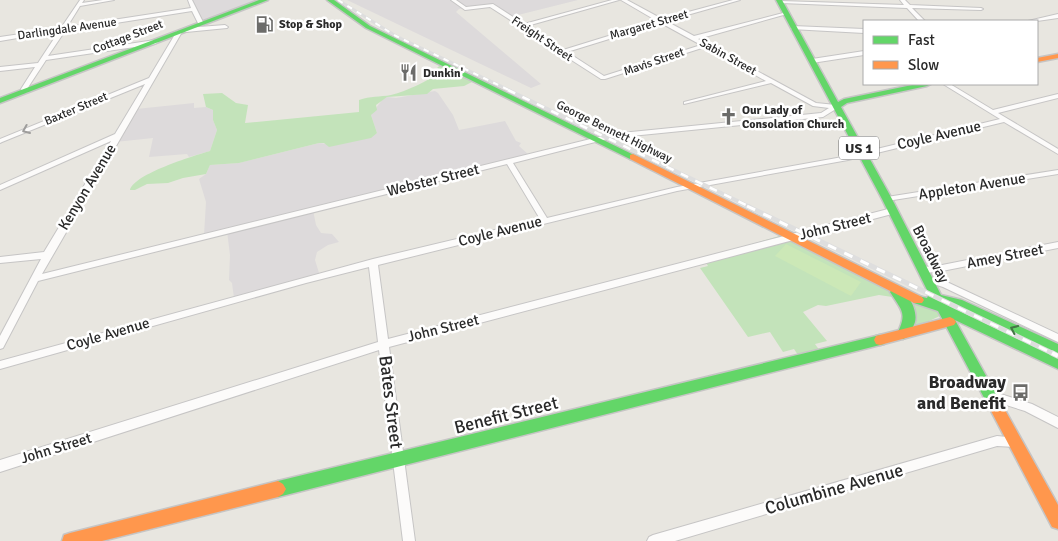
<svg xmlns="http://www.w3.org/2000/svg" width="1058" height="541" font-family="Signika,sans-serif">
	<style>
		.industrial { fill: #dddadb }
		.green { fill: #c3e3ba }
		.pitch { fill: #cce8b7 }
		.lines { fill: none; stroke-linecap: round; stroke-linejoin: round }
		.street-casing { stroke: #c6c5c5; stroke-width: 2 }
		.fast-casing { stroke: #c6c5c5; stroke-width: 3 }
		.slow-casing { stroke: #c6c5c5; stroke-width: 3 }
		.street { fill: #fcfbfa; fill-rule: evenodd }
		.fast { fill: #63d668; fill-rule: evenodd }
		.slow { fill: #ff974d; fill-rule: evenodd }
		.rail-far3-casing { stroke: #dedede; stroke-width: 3 }
		.rail-far2-casing { stroke: #dedede; stroke-width: 4 }
		.rail-far1-casing { stroke: #dedede; stroke-width: 5 }
		.rail-casing { stroke: #dedede; stroke-width: 5.5 }
		.rail-far3 { stroke: #fff; stroke-width: 2; stroke-dasharray: 5.5; stroke-linecap: butt }
		.rail-far2 { stroke: #fff; stroke-width: 2.5; stroke-dasharray: 8; stroke-linecap: butt }
		.rail-far1 { stroke: #fff; stroke-width: 3; stroke-dasharray: 9; stroke-linecap: butt }
		.rail { stroke: #fff; stroke-width: 4; stroke-dasharray: 12; stroke-linecap: butt }
		.oneway { stroke: #9e9d9c }
		.oneway2 { stroke: #447746 }
		.labels { text-anchor: middle; dominant-baseline: central; stroke-width: 5; stroke-linejoin: round; paint-order: stroke }
		.far-poi-label { font-size: 12px; font-weight: bold; fill: #2a2a2a; stroke: #fff; text-anchor: start }
		.far-street-label { font-size: 12px; fill: #2a2a2a; stroke: #fff }
		.shield { fill: #fff; stroke: #6a6a6a; stroke-width: 1 }
		.shield-label { font-size: 14px; font-weight: bold; fill: #2a2a2a }
		.street-label { font-size: 15px; fill: #2a2a2a; stroke: #fff }
		.near-poi-label { font-size: 18px; font-weight: bold; fill: #2a2a2a; stroke: #fff; text-anchor: end }
		.near-street-label { font-size: 18px; fill: #2a2a2a; stroke: #fff }
	</style>
	<rect width="100%" height="100%" fill="#e8e6e0"/>
	<path class="industrial" d="M190 0H262L199 24Z
		M347 0H578L510 17 489 4 459 9 456 12 541 84 531 88Z
		M435 91 438 93 453 115 459 130 505 121 516 141 521 143 519 146 529 155 313 210 316 225 321 233 332 234 339 242 328 245 317 252 315 260 319 273 234 298 232 283 229 280 230 255 227 231 204 235 206 202 199 179 206 174 210 165 239 163 319 143 336 145 377 133 371 115 382 100 387 97 396 98Z
		M194 103V108L206 107 213 110V120L217 130 210 151 189 157 187 154 149 157 153 138 115 142 136 109Z"/>
	<path class="green" d="M442 63 476 80 464 86 433 89 427 94 387 97 376 105 377 110 371 115 377 133 371 138 329 147 324 143H319L239 163 210 165 206 174 183 178 168 183 147 184 135 190H130C134 174 193 156 210 151L217 130 213 120V110L206 107 203 94 222 93 236 103 248 105 245 123 359 112V100C370 96 380 97 391 95 408 91 426 81 442 72L437 68Z
		M783 235 931 300 944 314 910 330 909 319 899 298 879 295 826 306 818 305 803 312 827 341 815 344 820 351 798 355 794 349 783 352 770 332 748 337 700 268 708 266 703 258Z"/>
	<path class="pitch" d="M786 244 861 282 851 296 775 256Z"/>
	<g class="lines">
		<defs>
			<path id="street" d="M80 0H84L82 3 103 0H114L80 6 67 27 191 8 188 0H192L204 24 199 25 192 11 65 31 48 56 155 40 158 42 155 44 46 60 27 89 28 92 23 93 21 89 35 67 0 71V67L38 63 59 31 0 41V37L61 28Z
				M451 0H456L466 7 493 4 524 24 612 0H619L527 26 563 50 657 21 621 0H627L662 19 733 0H740L666 21 694 36 787 12V14L698 39 816 103 836 105 839 107 823 117 611 138 513 163 547 218 677 187 848 156 1000 119 943 84H950L993 110 1058 94V98L998 113 1058 149V154L1004 122 848 160 677 191 378 265 388 339 892 208 896 211 892 214 389 347 415 541H403L379 350 0 472V460L378 342 369 267 306 283 0 369V361L373 259 540 219 507 164 38 281 3 348 0 349V336L41 259 0 263V257L44 252 111 141 0 190V185L115 134 145 84 2 142 0 143V139L149 78 177 31 182 32 42 274 611 134 821 113 829 108 813 106 771 83 684 104V102L766 81 705 47 605 79H601L562 54 559 53V51L490 7 465 10ZM661 23 701 45 604 76 567 52Z
				M900 0H905L910 5 981 8 983 9 981 10 912 8 925 21H919L907 8 781 3 779 2 781 1 904 5Z
				M1058 14V18L1037 21H1028Z
				M225 25 228 27 227 28 186 32 183 30 186 28Z
				M793 26 864 29V33L791 29V27Z
				M864 51V55L812 63 809 61 812 59Z
				M1058 170V174L887 201 883 199 887 197Z
				M1058 242V248L937 272 922 273 918 270 922 267 937 266Z
				M927 276 949 283 1058 334V342L943 287 924 281 923 279Z
				M991 391 1032 404 1058 417V428L1025 411 987 399 986 396 987 393Z
				M997 436 1019 438 1021 442 1019 446 1015 447 997 446 675 541H647L649 537 653 535Z"/>
			<path id="fast" d="M259 0H268L0 103V98Z
				M327 0H334L370 26 638 157 636 159H630L366 28Z
				M776 0H782L838 102 844 99 917 84H931L927 86 847 103 841 107 892 199 941 295 962 300 1058 344V355L955 307 947 305 1058 358V369L955 320 1000 401 1002 405 1000 409 995 411 990 409 938 311 914 303 912 300 914 297 918 296 927 298 929 294 882 199Z
				M896 288C908 291 918 310 915 322 913 328 910 333 907 337L903 339 899 337 897 334C908 312 901 310 890 292L892 289Z
				M880 335 884 336 886 340 884 344 880 345 278 497 273 494 270 489 273 484 278 481Z"/>
			<path id="slow" d="M1058 54V58L1037 62V58Z
				M633 154 922 297 924 300 922 303H914L630 159V155Z
				M950 317 954 319 956 322 954 325 880 345 876 344 874 340 876 336 880 335Z
				M995 399 1000 401 1058 505V529L1052 527 990 409 988 405 990 401Z
				M278 481 283 484 286 489 283 494 278 497 102 541H62L64 535 70 533Z"/>
		</defs>
		<use href="#street" class="street-casing"/>
		<use href="#fast" class="fast-casing"/>
		<use href="#slow" class="slow-casing"/>
		<use href="#street" class="street"/>
		<use href="#fast" class="fast"/>
		<use href="#slow" class="slow"/>
		<defs>
			<path id="rail-far3" d="M338 0 396 36 511 91"/>
			<path id="rail-far2" d="M508 90 750 207"/>
			<path id="rail-far1" d="M747 206 1054 354"/>
			<path id="rail" d="M1052 353 1058 356"/>
		</defs>
		<use href="#rail-far3" class="rail-far3-casing"/>
		<use href="#rail-far2" class="rail-far2-casing"/>
		<use href="#rail-far1" class="rail-far1-casing"/>
		<use href="#rail" class="rail-casing"/>
		<use href="#rail-far3" class="rail-far3"/>
		<use href="#rail-far2" class="rail-far2"/>
		<use href="#rail-far1" class="rail-far1"/>
		<use href="#rail" class="rail"/>
	</g>
	<defs><path id="oneway-chevron" d="M-2-3.5L2.5 0L-2 3.5" fill="none" stroke-width="1.6" stroke-linecap="round" stroke-linejoin="round" transform="scale(1.25)"/></defs>
	<use class="oneway" href="#oneway-chevron" transform="translate(26 130) rotate(157)"/>
	<use class="oneway2" href="#oneway-chevron" transform="translate(1014 329) rotate(-155)"/>
	<defs>
		<symbol id="fuel-bare" viewBox="-9 -9 18 18"><path d="M-5.5-6h7V0h2V4h1.3V-2.5L3-4.5l.8-.8L6-3V5H2.5V1h-1V6h-7ZM-4.2-4.7v3.2H.2V-4.7Z" fill="#6c6c6a" stroke="#fff" stroke-width="2.5" paint-order="stroke"/></symbol>
		<symbol id="restaurant-bare" viewBox="-9 -9 18 18"><path d="M-5-6h1v4h1v-4h1v4h1v-4h1v5L-1.5 .5V6h-2V.5L-5-1ZM5-6V6H3V1.5H1.5Q1.5-4 5-6Z" fill="#6c6c6a" stroke="#fff" stroke-width="2.5" paint-order="stroke"/></symbol>
		<symbol id="church-bare" viewBox="-9 -9 18 18"><path d="M-1.2-6h2.4v3.5h3.3v2.4h-3.3V6h-2.4V-.1h-3.3v-2.4h3.3Z" fill="#6c6c6a" stroke="#fff" stroke-width="2.5" paint-order="stroke"/></symbol>
		<symbol id="bus-bare" viewBox="-9 -9 18 18"><path d="M-5-6H5V4H4V6H2V4H-2V6H-4V4H-5ZM-3.5-4V0h7V-4ZM-3.5 1.2v1.5H-2V1.2ZM2 1.2v1.5H3.5V1.2Z" fill="#6c6c6a" stroke="#fff" stroke-width="2.5" paint-order="stroke"/></symbol>
	</defs>
	<g fill-rule="evenodd">
		<use href="#fuel-bare" x="252" y="12" width="25" height="25"/>
		<use href="#restaurant-bare" x="396" y="60" width="25" height="25"/>
		<use href="#church-bare" x="716" y="104" width="25" height="25"/>
		<use href="#bus-bare" x="1008" y="380" width="25" height="25"/>
	</g>
	<g class="labels">
		<g class="far-poi-label">
			<text x="279" y="24">Stop &amp; Shop</text>
			<text x="423" y="73">Dunkin'</text>
			<text x="742" y="110">Our Lady of<tspan x="742" dy="14">Consolation Church</tspan></text>
		</g>
		<g class="far-street-label">
			<text transform="translate(649 25) rotate(-16)">Margaret Street</text>
			<text transform="translate(67 29) rotate(-8)">Darlingdale Avenue</text>
			<text transform="translate(128 37) rotate(-21)">Cottage Street</text>
			<text transform="translate(542 39) rotate(34)">Freight Street</text>
			<text transform="translate(728 57) rotate(29)">Sabin Street</text>
			<text transform="translate(654 62) rotate(-19)">Mavis Street</text>
			<text transform="translate(76 109) rotate(-23)">Baxter Street</text>
			<text transform="translate(614 132) rotate(26)">George Bennett Highway</text>
		</g>
		<rect class="shield" x="839" y="136.5" width="40" height="23" rx="4"/>
		<g class="shield-label">
			<text x="859" y="148">US 1</text>
		</g>
		<g class="street-label">
			<text transform="translate(939 135) rotate(-13)">Coyle Avenue</text>
			<text transform="translate(433 180) rotate(-14)">Webster Street</text>
			<text transform="translate(972 186) rotate(-9)">Appleton Avenue</text>
			<text transform="translate(87 187) rotate(-59)">Kenyon Avenue</text>
			<text transform="translate(835 226) rotate(-14)">John Street</text>
			<text transform="translate(500 231) rotate(-14)">Coyle Avenue</text>
			<text transform="translate(931 254) rotate(63)">Broadway</text>
			<text transform="translate(1005 256) rotate(-11)">Amey Street</text>
			<text transform="translate(443 328) rotate(-14)">John Street</text>
			<text transform="translate(108 334) rotate(-16)">Coyle Avenue</text>
			<text transform="translate(56 448) rotate(-17)">John Street</text>
		</g>
		<g class="near-poi-label">
			<text x="1006" y="382">Broadway<tspan x="1006" dy="21">and Benefit</tspan></text>
		</g>
		<g class="near-street-label">
			<text transform="translate(391 402) rotate(83)">Bates Street</text>
			<text transform="translate(506 415) rotate(-14)">Benefit Street</text>
			<text transform="translate(834 489) rotate(-16)">Columbine Avenue</text>
		</g>
	</g>
	<rect x="863" y="20" width="175" height="65" fill="#ffffff" stroke="#aaaaaa"/>
	<rect x="873" y="36" width="25" height="8" fill="#63d668" stroke="#aaaaaa"/>
	<text x="908" y="45" font-size="15" fill="#2a2a2a">Fast</text>
	<rect x="873" y="61" width="25" height="8" fill="#ff974d" stroke="#aaaaaa"/>
	<text x="908" y="70" font-size="15" fill="#2a2a2a">Slow</text>
</svg>
